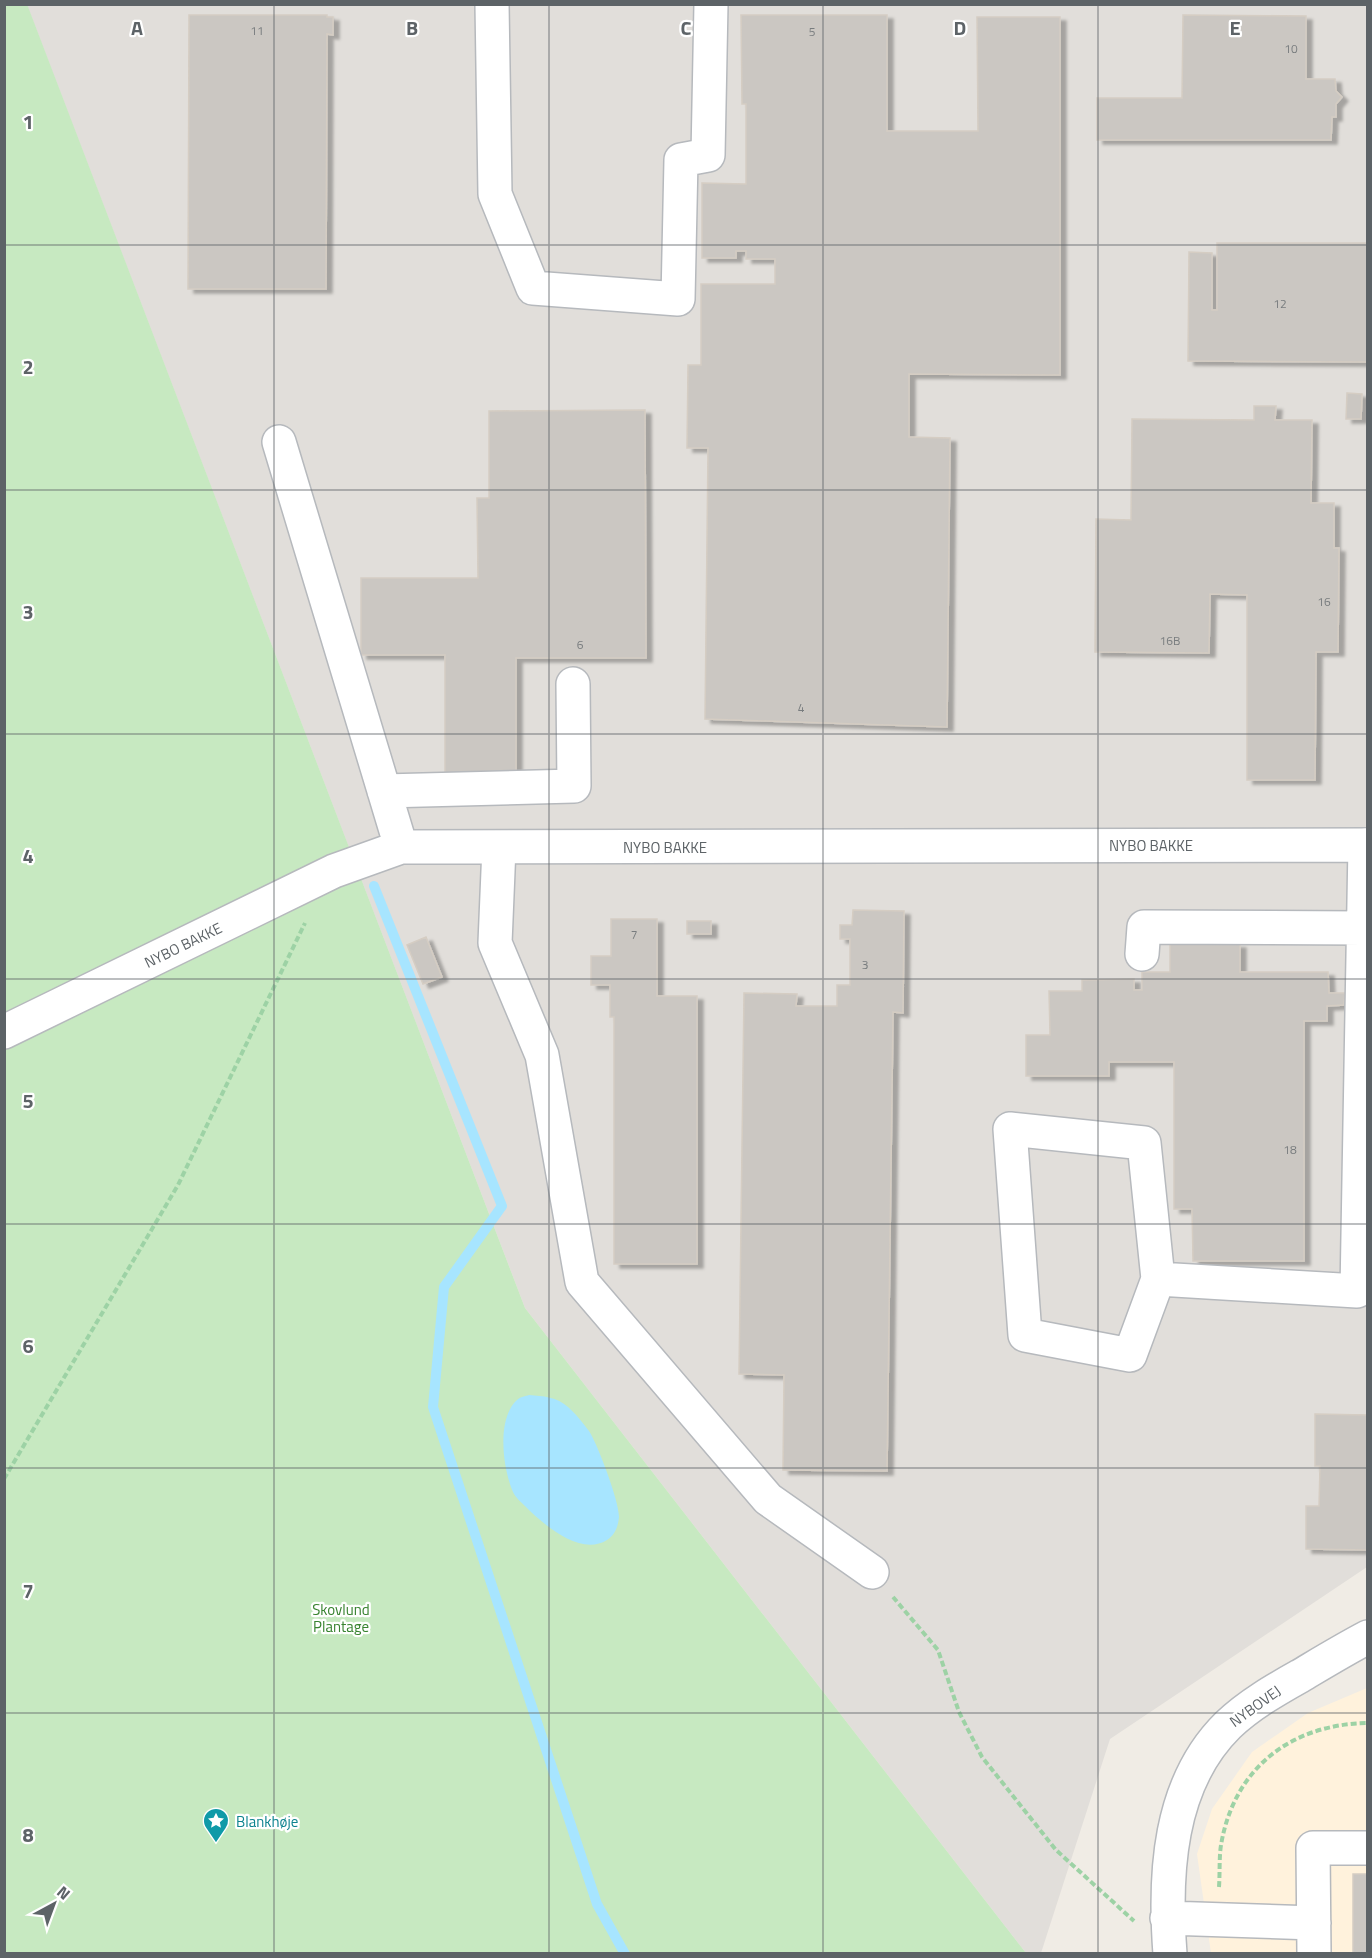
<svg xmlns="http://www.w3.org/2000/svg" width="1372" height="1958" font-family="'Titillium Web',sans-serif">
	<style>
		.commercial { fill: #fff2dc }
		.industrial { fill: #e1deda }
		.green { fill: #c7e9c1 }
		.water { fill: #a7e5ff }
		.lines { fill: none; stroke-linecap: round; stroke-linejoin: round }
		.stream { stroke: #a7e5ff; stroke-width: 10 }
		.building { fill: #cbc7c2; stroke: #d5cdc3; stroke-width: 1.5; filter: url(#shadow) }
		.minor-casing { stroke: #b6b9bd; stroke-width: 36 }
		.path { stroke: #9dd2a5; stroke-width: 4; stroke-dasharray: 6 3; stroke-linecap: butt }
		.minor { stroke: #fff; stroke-width: 33 }
		.grid { fill: none; stroke: #5d6367; stroke-width: 1.5; stroke-opacity: 0.55 }
		.labels { text-anchor: middle; dominant-baseline: central; stroke-width: 4.5; stroke-linejoin: round; paint-order: stroke }
		.number-label { font-size: 12px; fill: #787c7e }
		.street-label { font-size: 15px; fill: #5d6367; stroke: #fff }
		.park-label { font-size: 15px; fill: #388330; stroke: #fff }
		.culture-label { font-size: 15px; fill: #0d838f; stroke: #fff; text-anchor: start }
		.grid-label { font-size: 20px; text-anchor: middle; font-weight: bold; fill: #5d6367; stroke: #fff; stroke-width: 4.5; stroke-linejoin: round; paint-order: stroke }
	</style>
	<defs>
		<filter id="shadow"><feDropShadow dx="6" dy="4" stdDeviation="1.5" flood-color="#0004"/></filter>
	</defs>
	<rect width="100%" height="100%" fill="#f0ece5"/>
	<path class="commercial" d="M1367 1688V1953H1211L1197 1854 1212 1809 1252 1752 1308 1713Z"/>
	<path class="industrial" d="M27 5H1367V1567L1110 1739 1041 1953H1026L525 1308Z"/>
	<path class="green" d="M27 4 525 1308 1026 1953 5 1954 4 5Z"/>
	<path class="water" d="M529 1395C543 1396 557 1397 568 1407 575 1413 583 1423 589 1431 598 1445 619 1501 619 1517 618 1527 615 1535 607 1540 580 1557 543 1524 525 1506 521 1502 515 1497 513 1492 503 1469 496 1419 517 1400 520 1397 526 1396 529 1395Z"/>
	<g class="lines">
		<path class="stream" d="M374 886 502 1206 444 1287 433 1407 597 1904 625 1954"/>
	</g>
	<path class="building" d="M189 15H327V17H333V35L327 34 326 289H188Z
		M741 15H887V131H978L977 17H1060V375L909 374V437L950 438 947 727 705 719 708 448H687L688 365H701V284H775V259H746V251H736V258H702V183L746 184V104H742Z
		M1183 15 1306 16V79H1335L1336 91 1342 97 1336 104V117H1332L1331 140H1097V98H1182Z
		M1217 243H1368V362L1188 361 1189 252 1212 253V310H1217Z
		M1347 393 1362 394 1361 419H1346Z
		M1254 406H1276L1275 420H1312L1311 503H1334V548H1339L1338 652H1316L1315 780H1247V595L1210 594 1209 653 1095 652 1096 519 1131 520 1132 419 1254 420Z
		M645 410 646 658H516V779L445 780V655H361V578H478L477 498H489V411Z
		M853 910 904 911 903 1013 893 1012 887 1471 783 1470 784 1375 739 1374 744 993 797 994 796 1006H837V985H850V939H840V925H852Z
		M611 919H657V996H697V1264H614V1017H610V985H591V956H611Z
		M687 921H711V934H687Z
		M426 937 442 977 423 984 407 945Z
		M1170 944H1240V972H1328L1329 993H1345L1344 1005 1327 1006V1021H1304V1261H1193L1192 1209H1174V1062H1109V1076H1026V1035H1050L1049 991H1082V980L1134 979V990H1142V972H1170Z
		M1315 1414 1368 1415V1550L1306 1549V1506H1319L1320 1466H1315Z
		M1353 1874H1368V1954H1353Z"/>
	<g class="lines">
		<defs>
			<path id="minor" d="M492 4 495 194 533 288 678 299 681 160 708 155 711 4
				M279 442 401 847
				M384 791 574 786 573 684
				M499 847 495 943 542 1055 582 1282 768 1499 872 1572
				M1142 954 1144 927 1364 928
				M4 1032 334 871 401 847 1368 845
				M1158 1279 1130 1355 1025 1335 1010 1129 1144 1143 1158 1279 1357 1291 1365 845
				M1167 1918 1314 1923
				M1170 1954C1164 1875 1168 1784 1228 1725 1249 1705 1275 1690 1300 1676 1322 1663 1345 1649 1368 1637
				M1314 1954 1313 1848H1368"/>
		</defs>
		<use href="#minor" class="minor-casing"/>
		<path class="path" d="M4 1479 178 1185 305 923
			M893 1597 938 1650 959 1712 982 1757 1056 1850 1134 1921
			M1219 1887C1220 1873 1219 1858 1221 1845 1234 1768 1291 1724 1368 1723"/>
		<use href="#minor" class="minor"/>
	</g>
	<path class="grid" d="M274 4V1954M549 4V1954M823 4V1954M1098 4V1954M4 245H1368M4 490H1368M4 734H1368M4 979H1368M4 1224H1368M4 1468H1368M4 1713H1368"/>
	<defs>
		<symbol id="sight-pin" viewBox="-11 -11 22 30"><path d="M0 17L-7.5 6A9.5 9.5 0 1 1 7.5 6Z" fill="#0f9aa8" stroke="#fff"/><path d="M0-6L1.8-2.2L6-1.7L2.9 1.2L3.7 5.4L0 3.3L-3.7 5.4L-2.9 1.2L-6-1.7L-1.8-2.2Z" fill="#fff"/></symbol>
	</defs>
	<g fill-rule="evenodd">
		<use href="#sight-pin" x="201" y="1806" width="30" height="40"/>
	</g>
	<g class="labels">
		<g class="number-label">
			<text x="257" y="30">11</text>
			<text x="812" y="31">5</text>
			<text x="1291" y="48">10</text>
			<text x="1280" y="303">12</text>
			<text x="1324" y="601">16</text>
			<text x="1170" y="640">16B</text>
			<text x="580" y="644">6</text>
			<text x="801" y="707">4</text>
			<text x="634" y="934">7</text>
			<text x="865" y="964">3</text>
			<text x="1290" y="1149">18</text>
		</g>
		<g class="street-label">
			<text x="1151" y="845">NYBO BAKKE</text>
			<text x="665" y="847">NYBO BAKKE</text>
			<text transform="translate(183 945) rotate(-26)">NYBO BAKKE</text>
			<text transform="translate(1255 1706) rotate(-36)">NYBOVEJ</text>
		</g>
		<g class="park-label">
			<text x="341" y="1609">Skovlund<tspan x="341" dy="17">Plantage</tspan></text>
		</g>
		<g class="culture-label">
			<text x="236" y="1821">Blankhøje</text>
		</g>
	</g>
	<g class="grid-label">
		<text x="137" y="35">A</text>
		<text x="412" y="35">B</text>
		<text x="686" y="35">C</text>
		<text x="960" y="35">D</text>
		<text x="1235" y="35">E</text>
		<text x="28" y="129">1</text>
		<text x="28" y="374">2</text>
		<text x="28" y="619">3</text>
		<text x="28" y="863">4</text>
		<text x="28" y="1108">5</text>
		<text x="28" y="1353">6</text>
		<text x="28" y="1598">7</text>
		<text x="28" y="1842">8</text>
	</g>
	<rect width="1372" height="1958" fill="none" stroke="#5d6367" stroke-width="12"/>
	<g transform="translate(54 1904) rotate(41)" stroke="#ffffff" stroke-width="4.5" paint-order="stroke">
	<path d="M0-4.5L10 22L0 15L-10 22Z" fill="#5d6367"/>
	<text y="-9" font-size="16" font-weight="bold" text-anchor="middle" fill="#5d6367">N</text>
	</g>
</svg>
